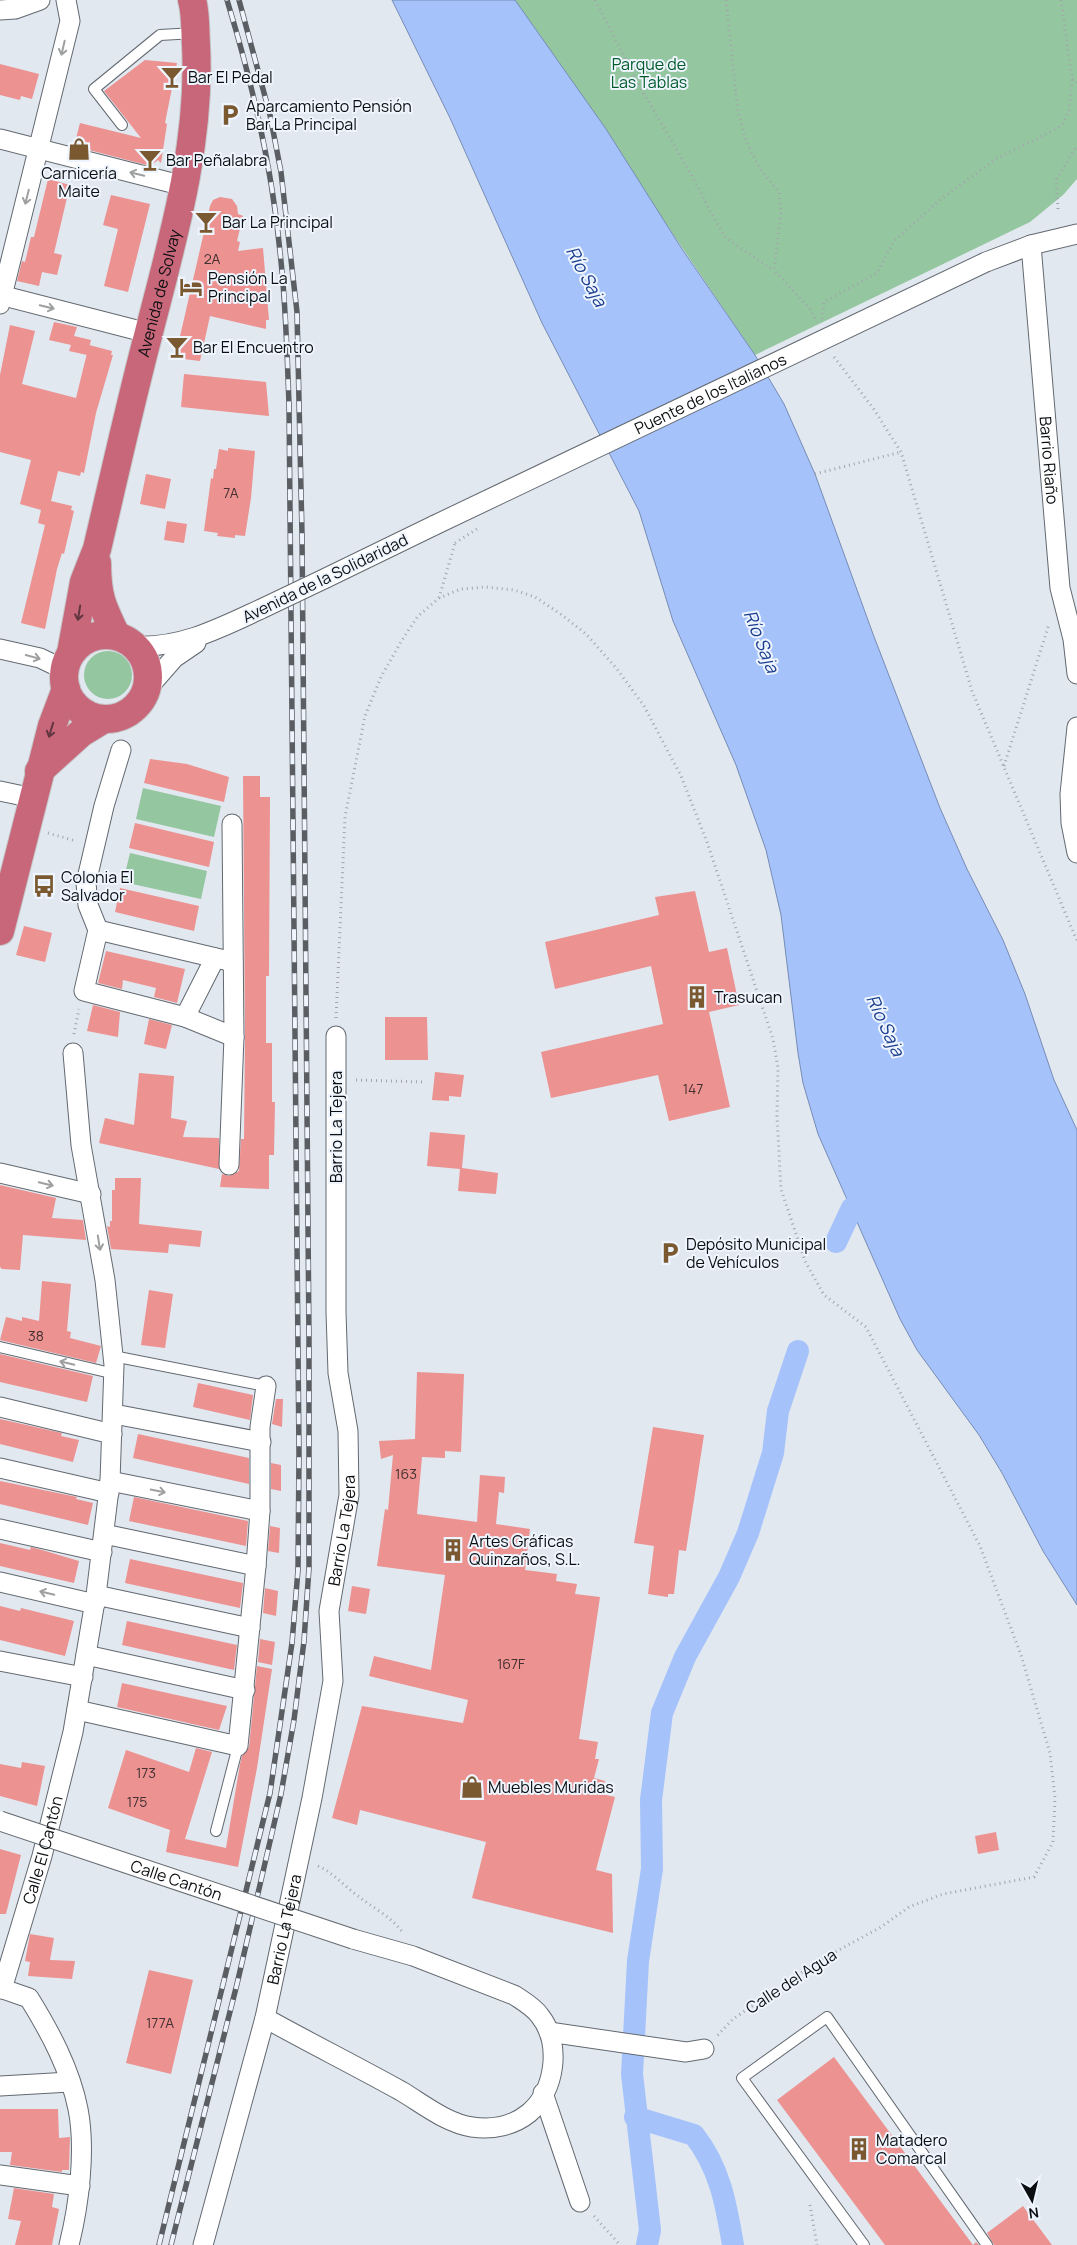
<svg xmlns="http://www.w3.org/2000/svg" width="1077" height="2245" font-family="Manrope,sans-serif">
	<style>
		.green { fill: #94c69f }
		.water { fill: #a5c2fb; stroke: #778cb5 }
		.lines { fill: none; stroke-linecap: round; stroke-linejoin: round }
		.canal { stroke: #a5c2fb; stroke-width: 22 }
		.building { fill: #ec9291 }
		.lane-casing { stroke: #636970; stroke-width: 12 }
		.street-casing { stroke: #636970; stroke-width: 21 }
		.highway-casing { stroke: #c5c5c6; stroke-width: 30 }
		.path { stroke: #a0a6ac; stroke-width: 3; stroke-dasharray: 1 4; stroke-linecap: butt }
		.lane { stroke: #fff; stroke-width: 10 }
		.street { stroke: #fff; stroke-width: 19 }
		.highway { stroke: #c8667a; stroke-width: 28 }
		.rail-casing { stroke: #5a5e63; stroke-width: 5.5 }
		.rail { stroke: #eef5fe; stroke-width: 4; stroke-dasharray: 11; stroke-linecap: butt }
		.street-bridge-casing { stroke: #636970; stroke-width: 21; stroke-linecap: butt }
		.path-bridge { stroke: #a0a6ac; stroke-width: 3; stroke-dasharray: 1 4; stroke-linecap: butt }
		.street-bridge { stroke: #fff; stroke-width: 19 }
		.oneway { stroke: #9e9fa0 }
		.oneway2 { stroke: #613640 }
		.labels { text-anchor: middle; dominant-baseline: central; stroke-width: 4; stroke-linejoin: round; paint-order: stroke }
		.number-label { font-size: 14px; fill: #443031 }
		.park-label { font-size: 16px; fill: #005b29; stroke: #eef5fe }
		.poi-label { font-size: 16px; fill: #0c0f11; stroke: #eef5fe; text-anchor: start }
		.street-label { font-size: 16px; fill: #0c0f11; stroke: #eef5fe }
		.water-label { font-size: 18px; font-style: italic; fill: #1d3f8f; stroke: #eef5fe }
	</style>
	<rect width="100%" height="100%" fill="#e1e8f0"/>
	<path class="green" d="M514 0H1077V179L1063 195 1030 222 755 355Z
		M84 675a24 24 0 1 1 48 0a24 24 0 1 1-48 0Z
		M143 788 221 806 214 837 136 819Z
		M130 853 207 871 201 899 123 882Z"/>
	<path class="water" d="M392 0H515L606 129 682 249 755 355 784 404 815 474 873 634 940 808 967 869 1003 940 1025 994 1054 1080 1077 1130V1605L1043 1551 1002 1473 979 1435 917 1350 900 1319 818 1134 803 1083 798 1053 781 915 766 850 736 765 673 621 639 511 542 323 450 118Z"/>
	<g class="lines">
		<path class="canal" d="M836 1242 852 1208
			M635 2117 694 2135C720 2168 726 2204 733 2245
			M647 2245 650 2230 632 2074 638 1961 652 1869 651 1800 662 1713 685 1657 729 1577 748 1533 773 1453 778 1411 798 1351"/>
	</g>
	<path class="building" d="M145 60 177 63 165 123 167 124 161 163 158 160 150 166 74 146 80 123 141 138 104 91Z
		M0 64 39 74 32 99 21 96 20 100 0 95Z
		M48 179 70 185 54 253 62 255 57 275 42 272 39 286 17 281 22 261 25 262 31 237H34Z
		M111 195 150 204 128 292 104 286 118 229 103 225Z
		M220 197 232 199 237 206 238 214 243 216 237 241 240 242 238 251 263 248 269 320H266V329L210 316 200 361 175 358 210 206 213 200Z
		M54 322 77 327 74 336 91 340 87 355 69 351 71 345 49 340Z
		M10 325 35 331 22 384 76 398 89 345 112 351 111 355H113L96 413 84 473 81 472 80 476 58 471 51 501 72 506 71 510 74 511 64 554 62 553 57 569 45 629 21 623 45 525 38 523 41 510 20 504 31 460 0 452V375Z
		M184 374 266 382 269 416 181 407Z
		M228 448 255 451 251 498 245 536 235 535V538L217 536 218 533 204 531 211 478 213 479 214 469H216L219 449 228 451Z
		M146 474 171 479 165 509 140 504Z
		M167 521 187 524 184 543 164 540Z
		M150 759 187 764 229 777 224 802 144 783Z
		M243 776H260V797H270L269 976H266V1043H272V1102H275L274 1155H269V1189L220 1187 222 1174 229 1176 239 1171 241 1139H244L245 1037Z
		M135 823 214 842 209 867 129 848Z
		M120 888 199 906 194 931 115 912Z
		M695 891 709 952 727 948 739 1005 709 1012 730 1107 669 1121 658 1075 551 1098 541 1052 663 1024 651 966 555 989 545 942 659 915 655 897Z
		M24 926 52 933 45 962 16 955Z
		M106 951 185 969 177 1003 154 997 156 988 123 980 122 989 98 983Z
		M93 1005 120 1012 118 1037 87 1031Z
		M385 1017H427L428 1060H385Z
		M149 1019 172 1025 166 1049 144 1044Z
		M435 1072 464 1075 461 1097 449 1096V1101L432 1100Z
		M139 1073 174 1076 171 1118 187 1121 183 1137 219 1138V1169L99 1143 105 1118 134 1125Z
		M430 1132 465 1135 462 1168 498 1173 496 1194 458 1191 460 1169 427 1166Z
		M115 1178H141L139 1224 202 1231 200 1247 169 1244 168 1253 111 1249 107 1226 110 1227V1221H112V1190H115Z
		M0 1185 56 1198 52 1218 83 1220 86 1240 23 1235 20 1270 2 1269 0 1267Z
		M42 1281 71 1284 67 1331 71 1332 70 1338 101 1346 96 1363 0 1340 6 1317 22 1321V1317L39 1321Z
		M149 1290 173 1294 165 1348 141 1345Z
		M0 1354 93 1376 87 1402 0 1382Z
		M417 1372 464 1374 461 1452 445 1451V1458L422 1457 417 1514 477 1522 480 1475 505 1477 504 1493 499 1492 496 1524 530 1529 525 1570 557 1574 556 1581 577 1584 575 1594 600 1597 579 1739 598 1742 595 1759H599L594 1778 605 1781 602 1794 615 1797 596 1870 612 1874 613 1933 472 1898 486 1842 360 1810 357 1825 332 1818 362 1706 463 1723 468 1700 369 1676 374 1656 431 1670 445 1575 377 1566 385 1509 388 1510 393 1455 381 1459 379 1441 415 1439Z
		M198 1383 253 1395 250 1420 193 1407Z
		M276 1399H283L282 1427 272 1424Z
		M0 1419 62 1433 61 1436 79 1440 73 1462 0 1444Z
		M653 1427 704 1435 686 1551 679 1550 674 1594H668V1597L648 1594 654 1546 634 1543Z
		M138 1434 249 1458V1484L133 1458Z
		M271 1463 281 1465V1491L271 1489Z
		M0 1481 77 1497 76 1499 93 1503 88 1525 0 1504Z
		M134 1497 248 1521 246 1546 129 1521Z
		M270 1526 280 1528 279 1553 268 1551Z
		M0 1543 30 1550 31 1547 42 1550 79 1561 74 1583 0 1566Z
		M130 1559 243 1583 240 1608 125 1583Z
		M352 1586 370 1589 366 1614 348 1611Z
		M265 1588 278 1591 276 1616 263 1613Z
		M0 1606 20 1611 21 1608 74 1621 65 1656 0 1640Z
		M127 1621 237 1645 234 1670 122 1645Z
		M260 1639 275 1642 272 1665 258 1662Z
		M257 1666 272 1669 257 1768 238 1867 166 1852 170 1830 108 1808 126 1750 189 1772 196 1748 212 1752 185 1839 226 1848 240 1764 242 1756 249 1747Z
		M122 1683 227 1706 219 1730 117 1707Z
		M22 1762 45 1766 37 1806 0 1796V1764L21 1768Z
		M996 1832 999 1850 978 1854 975 1836Z
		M0 1849 21 1855 6 1914H0Z
		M30 1934 54 1938 50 1960 75 1961 72 1979 28 1976 30 1962 25 1961Z
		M149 1970 193 1980 171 2074 126 2063Z
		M834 2057 973 2245 976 2242 979 2245H885L777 2100Z
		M0 2109H58L59 2138 70 2137 69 2170H62V2172L10 2165 12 2152H0Z
		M14 2188 54 2194 52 2207 59 2209 52 2245H15L21 2221 8 2219Z
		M1023 2206 1052 2245H994L987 2233Z"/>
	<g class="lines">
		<defs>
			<path id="lane" d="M122 125 94 89 160 35 195 33
				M0 1347 115 1374
				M113 1356 266 1386
				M216 1831 238 1746
				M864 2245 742 2078 827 2017 987 2245"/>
			<g id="street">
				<path d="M0 10 15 9 40 0"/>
				<path d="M0 139 184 186"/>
				<path id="s1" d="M1031 245 1060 588 1073 639 1077 674"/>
				<path d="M986 262 1031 245 1077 234"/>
				<path d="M0 295 148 333"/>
				<path d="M0 304 70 21 66 0"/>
				<path d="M326 578 435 525"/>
				<path d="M136 646C182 648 220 628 261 609"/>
				<path d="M0 649 40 658 65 670"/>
				<path d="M147 689 174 658 196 643"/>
				<path d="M1077 727 1070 794 1071 823 1077 853"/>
				<path d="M121 750 104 806 86 883 88 905 98 930 84 991 185 1017 234 1037"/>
				<path d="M0 791 33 798"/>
				<path d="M98 930 233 962"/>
				<path d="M185 1017 215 958"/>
				<path d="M229 1165 234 1037 232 824"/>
				<path d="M0 1173 91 1194"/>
				<path d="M0 1407 112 1434"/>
				<path d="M114 1414 261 1442"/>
				<path d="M0 1468 109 1493"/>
				<path d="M110 1481 260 1511"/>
				<path d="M0 1529 102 1552"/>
				<path d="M104 1534 256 1566"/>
				<path d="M0 1582 95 1604"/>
				<path d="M96 1595 250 1628"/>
				<path d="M86 1655 245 1690"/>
				<path d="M0 1661 83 1677"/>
				<path d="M77 1710 238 1746 256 1566 260 1511V1427L266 1386"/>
				<path d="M0 1988 29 1998C50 2032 70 2069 78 2109 86 2150 79 2205 69 2245"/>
				<path id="s2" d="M2 1989 42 1856 73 1732 96 1595 110 1481 114 1365 105 1280 81 1145 73 1053"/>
				<path d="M265 2018C310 2043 356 2066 401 2091 423 2104 446 2123 472 2127 492 2130 513 2126 529 2113 555 2091 562 2044 540 2016 534 2007 523 2001 514 1995L413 1956 353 1939"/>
				<path d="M549 2032 686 2052 704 2049"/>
				<path d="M0 2086 70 2082"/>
				<path d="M543 2093 580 2202"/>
				<path d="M0 2175 80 2186"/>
				<path id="s3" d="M203 2245 265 2018 312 1798 333 1681 329 1611 349 1495 348 1431 338 1373 336 1312V1036"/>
			</g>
			<g id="highway">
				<path d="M97 563C97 596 102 606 116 635"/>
				<circle cx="106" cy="677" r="42"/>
				<path id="s4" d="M71 653 84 582 97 549C114 477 130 404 149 332 173 238 201 143 196 45 195 31 196 14 192 0"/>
				<path d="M39 771 81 733 104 719"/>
				<path d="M0 931 52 726 66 689"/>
			</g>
		</defs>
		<use href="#lane" class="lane-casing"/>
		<use href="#street" class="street-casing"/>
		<use href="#highway" class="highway-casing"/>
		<path class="path" d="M595 0 640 87 695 181 712 215 726 238 773 270
			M726 0 738 112 746 141 760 169 779 192 781 211 774 270 810 309 817 322
			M1061 0 1072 79 1077 82
			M1058 209 1056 180 1077 146
			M822 319 824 302 877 273 894 241 941 199 996 159 1058 128 1063 123 1069 111 1072 79
			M834 357 873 408 901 452 972 691 1077 941
			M815 474 901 452
			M439 598 455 543
			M1004 766 1049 624
			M48 833 76 841
			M336 1018 345 817 365 716 381 677 402 640 418 616 439 598 461 589 486 587 514 590 535 597 562 615 586 634 617 669 644 706 681 776 707 842 773 1039 778 1068 777 1116 781 1189 805 1261 824 1295 866 1327 980 1546 1021 1655 1050 1753 1055 1798 1053 1842 1034 1877 943 1894 909 1907 881 1927 817 1962 733 2019 717 2036
			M74 1034 79 1009
			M356 1080 423 1082
			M318 1866C334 1873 344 1886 358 1896 373 1908 392 1917 403 1933
			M810 2205 817 2245
			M594 2216 620 2245"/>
		<use href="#lane" class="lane"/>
		<use href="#street" class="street"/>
		<use href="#highway" class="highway"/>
		<defs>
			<path id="rail" d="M159 2245 270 1793 292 1643 298 1570 299 1454 289 404C287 353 286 303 280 252 272 167 252 82 227 0
				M171 2245 237 1984 281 1794 294 1720 304 1641 309 1568V1339L302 534 297 312 281 172 270 115 239 0"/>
		</defs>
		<use href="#rail" class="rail-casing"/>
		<use href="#rail" class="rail"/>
		<defs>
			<g id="street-bridge">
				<path id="s5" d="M435 525 986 262"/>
				<path d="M261 609 326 578"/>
				<path id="s6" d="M0 1821 353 1939"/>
			</g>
		</defs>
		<use href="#street-bridge" class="street-bridge-casing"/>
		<path class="path-bridge" d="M455 543 480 527"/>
		<use href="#street-bridge" class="street-bridge"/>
	</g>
	<defs><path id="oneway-shaft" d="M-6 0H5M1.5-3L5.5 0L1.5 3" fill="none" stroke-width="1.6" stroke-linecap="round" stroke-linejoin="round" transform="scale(1.25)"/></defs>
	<g class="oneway">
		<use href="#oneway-shaft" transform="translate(63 48) rotate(103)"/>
		<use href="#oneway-shaft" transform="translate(137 174) rotate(-166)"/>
		<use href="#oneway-shaft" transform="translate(27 197) rotate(104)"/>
		<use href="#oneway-shaft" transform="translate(47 307) rotate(14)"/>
		<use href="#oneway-shaft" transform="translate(33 657) rotate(15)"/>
		<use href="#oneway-shaft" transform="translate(46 1184) rotate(13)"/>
		<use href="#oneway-shaft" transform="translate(99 1243) rotate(81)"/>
		<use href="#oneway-shaft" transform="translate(67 1363) rotate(-167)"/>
		<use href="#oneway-shaft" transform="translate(158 1491) rotate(11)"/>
		<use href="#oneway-shaft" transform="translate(47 1593) rotate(-167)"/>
	</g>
	<g class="oneway2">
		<use href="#oneway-shaft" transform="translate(79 613) rotate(99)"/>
		<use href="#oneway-shaft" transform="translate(51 730) rotate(107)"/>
	</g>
	<defs>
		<symbol id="bar-bare" viewBox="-9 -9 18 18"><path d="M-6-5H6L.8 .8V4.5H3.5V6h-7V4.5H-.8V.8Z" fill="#7a5830" stroke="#eef5fe" stroke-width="2.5" paint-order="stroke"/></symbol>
		<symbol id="parking-bare" viewBox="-9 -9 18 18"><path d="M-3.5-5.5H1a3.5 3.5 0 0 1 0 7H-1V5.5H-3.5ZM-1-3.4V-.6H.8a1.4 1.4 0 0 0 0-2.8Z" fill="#7a5830" stroke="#eef5fe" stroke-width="2.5" paint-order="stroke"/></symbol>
		<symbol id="shop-bare" viewBox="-9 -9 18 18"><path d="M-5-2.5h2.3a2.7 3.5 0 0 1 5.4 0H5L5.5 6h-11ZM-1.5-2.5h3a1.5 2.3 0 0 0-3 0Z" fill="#7a5830" stroke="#eef5fe" stroke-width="2.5" paint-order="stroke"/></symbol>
		<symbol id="hotel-bare" viewBox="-9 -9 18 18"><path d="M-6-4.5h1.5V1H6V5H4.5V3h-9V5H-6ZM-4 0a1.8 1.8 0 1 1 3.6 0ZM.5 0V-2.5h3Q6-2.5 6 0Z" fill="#7a5830" stroke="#eef5fe" stroke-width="2.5" paint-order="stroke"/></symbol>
		<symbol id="bus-bare" viewBox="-9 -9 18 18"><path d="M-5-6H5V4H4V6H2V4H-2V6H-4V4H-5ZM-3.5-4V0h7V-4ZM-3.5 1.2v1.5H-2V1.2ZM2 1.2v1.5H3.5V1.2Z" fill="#7a5830" stroke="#eef5fe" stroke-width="2.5" paint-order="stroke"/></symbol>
		<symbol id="building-bare" viewBox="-9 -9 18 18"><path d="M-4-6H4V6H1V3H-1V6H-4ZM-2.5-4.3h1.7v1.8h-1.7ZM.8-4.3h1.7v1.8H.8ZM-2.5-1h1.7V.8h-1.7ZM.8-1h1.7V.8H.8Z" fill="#7a5830" stroke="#eef5fe" stroke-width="2.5" paint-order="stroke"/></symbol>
	</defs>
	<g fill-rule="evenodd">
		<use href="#bar-bare" x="156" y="61" width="32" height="32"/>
		<use href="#parking-bare" x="214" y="99" width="32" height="32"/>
		<use href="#shop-bare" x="63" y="133" width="32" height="32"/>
		<use href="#bar-bare" x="134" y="144" width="32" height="32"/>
		<use href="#bar-bare" x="190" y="206" width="32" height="32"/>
		<use href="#hotel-bare" x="175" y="271" width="32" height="32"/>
		<use href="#bar-bare" x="161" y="331" width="32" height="32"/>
		<use href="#bus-bare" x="28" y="870" width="32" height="32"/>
		<use href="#building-bare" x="681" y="981" width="32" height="32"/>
		<use href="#parking-bare" x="654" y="1237" width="32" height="32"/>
		<use href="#building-bare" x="437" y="1534" width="32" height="32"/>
		<use href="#shop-bare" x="456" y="1771" width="32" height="32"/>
		<use href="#building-bare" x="843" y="2133" width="32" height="32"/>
	</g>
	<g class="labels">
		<g class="number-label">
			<text x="212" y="258">2A</text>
			<text x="231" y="492">7A</text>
			<text x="693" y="1088">147</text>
			<text x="36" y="1335">38</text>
			<text x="406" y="1473">163</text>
			<text x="511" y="1663">167F</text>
			<text x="146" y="1772">173</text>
			<text x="137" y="1801">175</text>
			<text x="160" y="2022">177A</text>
		</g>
		<g class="park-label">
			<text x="649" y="64">Parque de<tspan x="649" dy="18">Las Tablas</tspan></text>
		</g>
		<g class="poi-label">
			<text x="188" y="77">Bar El Pedal</text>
			<text x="246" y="106">Aparcamiento Pensión<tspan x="246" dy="18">Bar La Principal</tspan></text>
			<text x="166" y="160">Bar Peñalabra</text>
			<text x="79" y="173" text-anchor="middle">Carnicería<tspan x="79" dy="18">Maite</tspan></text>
			<text x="222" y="222">Bar La Principal</text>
			<text x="208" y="278">Pensión La<tspan x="208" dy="18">Principal</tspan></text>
			<text x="193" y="347">Bar El Encuentro</text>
			<text x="61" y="877">Colonia El<tspan x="61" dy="18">Salvador</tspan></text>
			<text x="714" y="997">Trasucan</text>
			<text x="686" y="1244">Depósito Municipal<tspan x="686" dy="18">de Vehículos</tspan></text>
			<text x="469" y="1541">Artes Gráficas<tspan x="469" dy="18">Quinzaños, S.L.</tspan></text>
			<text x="488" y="1787">Muebles Muridas</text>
			<text x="876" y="2140">Matadero<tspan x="876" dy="18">Comarcal</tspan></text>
		</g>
		<g class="street-label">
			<text stroke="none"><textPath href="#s4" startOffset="371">Avenida de Solvay</textPath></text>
			<text stroke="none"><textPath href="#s5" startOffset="305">Puente de los Italianos</textPath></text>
			<text stroke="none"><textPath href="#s1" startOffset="216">Barrio Riaño</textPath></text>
			<text transform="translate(325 578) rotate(-26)">Avenida de la Solidaridad</text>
			<text transform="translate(336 1127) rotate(-90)">Barrio La Tejera</text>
			<text stroke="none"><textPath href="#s3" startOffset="731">Barrio La Tejera</textPath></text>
			<text stroke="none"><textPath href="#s2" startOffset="145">Calle El Cantón</textPath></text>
			<text stroke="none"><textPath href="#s6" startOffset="186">Calle Cantón</textPath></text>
			<text stroke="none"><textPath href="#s3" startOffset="326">Barrio La Tejera</textPath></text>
			<text transform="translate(791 1981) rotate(-33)">Calle del Agua</text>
		</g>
		<g class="water-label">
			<text transform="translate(587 276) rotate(62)">Río Saja</text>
			<text transform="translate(762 641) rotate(68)">Río Saja</text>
			<text transform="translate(886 1025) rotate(65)">Río Saja</text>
		</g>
	</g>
	<g transform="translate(1032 2200) rotate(172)" stroke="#eef5fe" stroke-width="4" paint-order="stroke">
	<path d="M0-4L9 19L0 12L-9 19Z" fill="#0c0f11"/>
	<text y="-8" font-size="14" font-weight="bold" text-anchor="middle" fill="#0c0f11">N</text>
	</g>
</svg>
